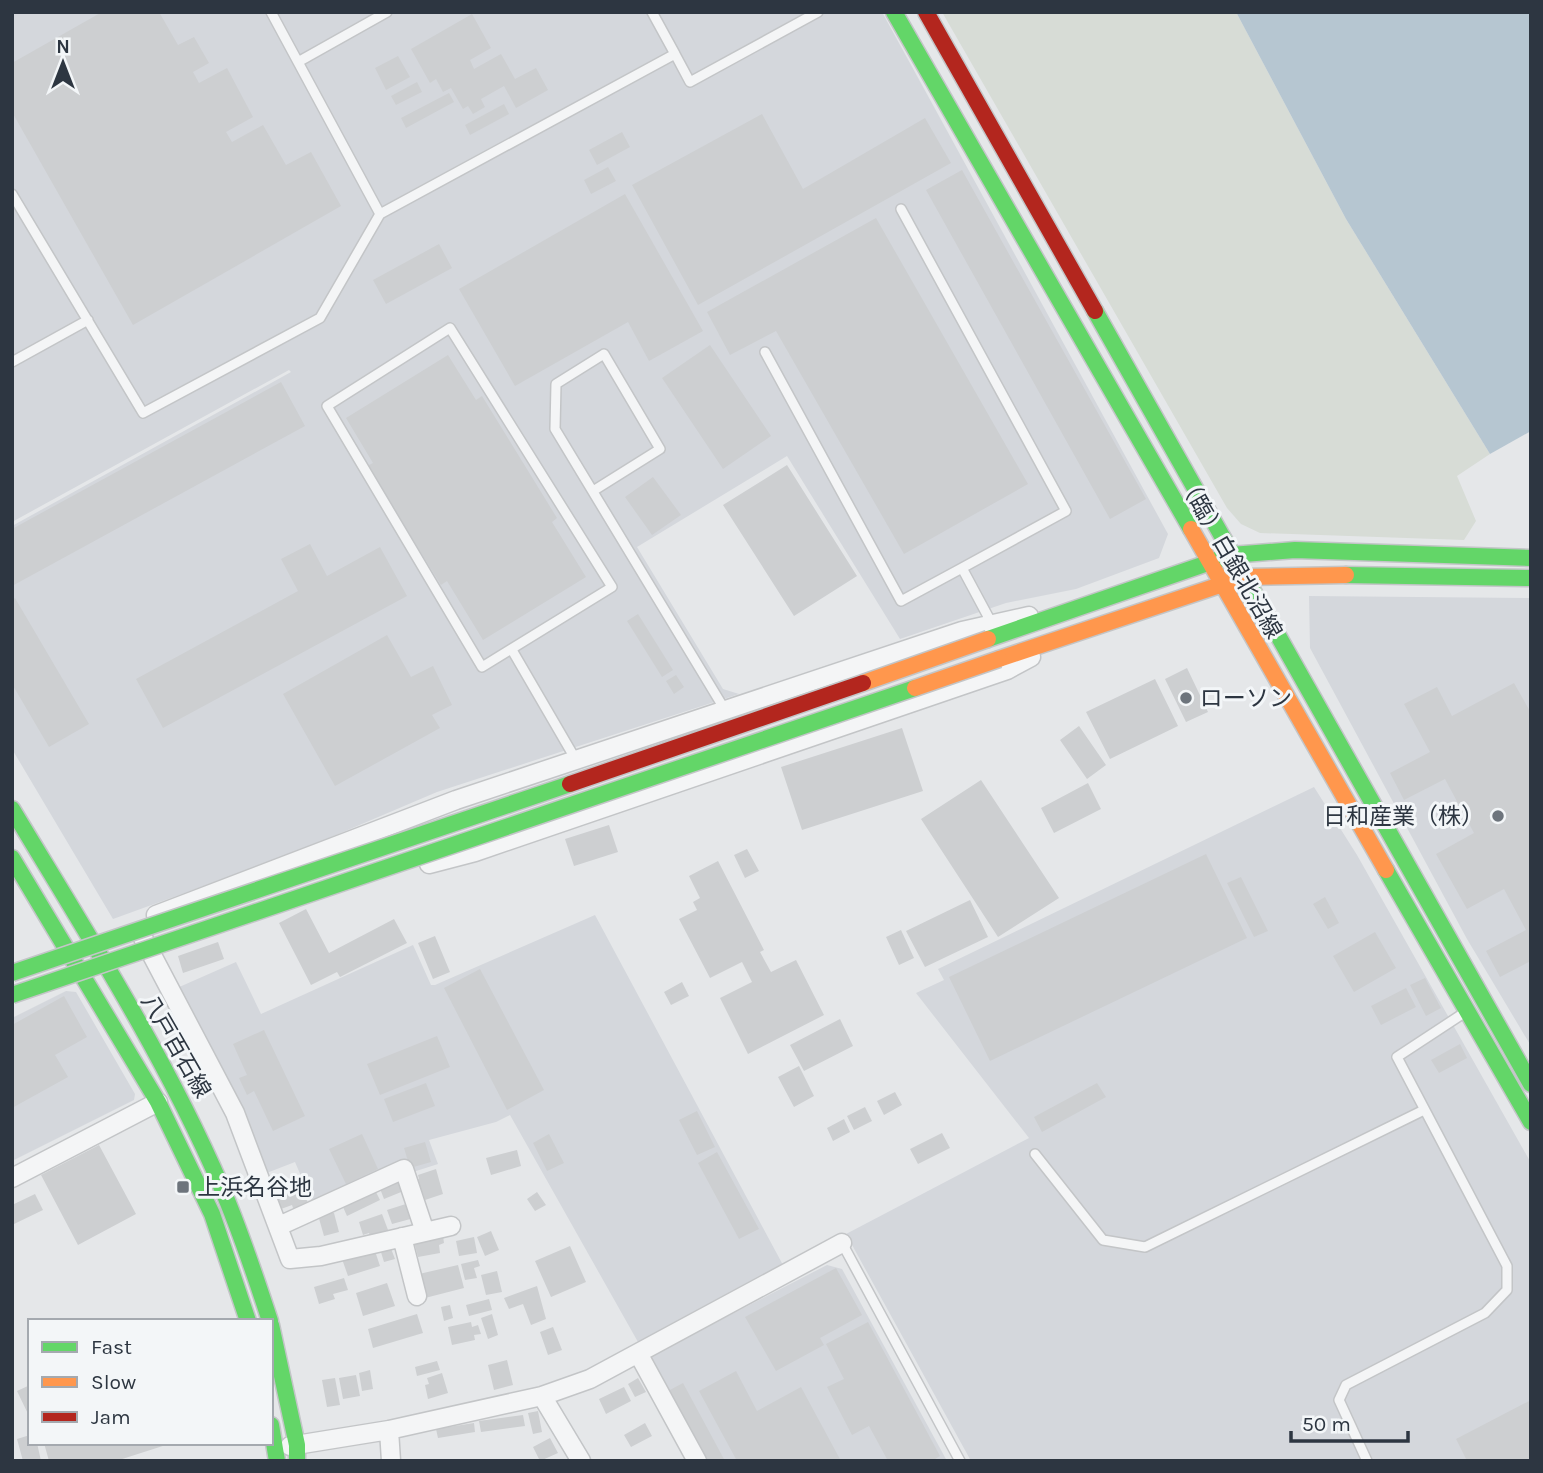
<svg xmlns="http://www.w3.org/2000/svg" width="1543" height="1473" font-family="Karla,'Noto Sans JP',sans-serif">
	<style>
		.built { fill: #d4d7dc }
		.green { fill: #d7dcd6 }
		.water { fill: #b6c6d1 }
		.building { fill: #cdcfd1 }
		.lines { fill: none; stroke-linecap: round; stroke-linejoin: round }
		.lane-casing { stroke: #c3c5c7; stroke-width: 12 }
		.street-casing { stroke: #c3c5c7; stroke-width: 21 }
		.fast-casing { stroke: #c3c5c7; stroke-width: 19 }
		.slow-casing { stroke: #c3c5c7; stroke-width: 19 }
		.jam-casing { stroke: #c3c5c7; stroke-width: 19 }
		.lane { stroke: #f4f5f6; stroke-width: 9 }
		.street { stroke: #f4f5f6; stroke-width: 18 }
		.fast { stroke: #63d668; stroke-width: 16 }
		.slow { stroke: #ff974d; stroke-width: 16 }
		.jam { stroke: #b3261e; stroke-width: 16 }
		.fast-bridge-casing { stroke: #c3c5c7; stroke-width: 19; stroke-linecap: butt }
		.slow-bridge-casing { stroke: #c3c5c7; stroke-width: 19; stroke-linecap: butt }
		.jam-bridge-casing { stroke: #c3c5c7; stroke-width: 19; stroke-linecap: butt }
		.fast-bridge { stroke: #63d668; stroke-width: 16 }
		.slow-bridge { stroke: #ff974d; stroke-width: 16 }
		.jam-bridge { stroke: #b3261e; stroke-width: 16 }
		.poi-dot { fill: #6d747c; stroke: #f3f6f8; stroke-width: 2.5 }
		.labels { text-anchor: middle; dominant-baseline: central; stroke-width: 6; stroke-linejoin: round; paint-order: stroke }
		.street-label { font-size: 23px; fill: #2d3641; stroke: #f3f6f8 }
		.poi-label { font-size: 23px; fill: #2d3641; stroke: #f3f6f8; text-anchor: start }
	</style>
	<rect width="100%" height="100%" fill="#e5e7e9"/>
	<path class="built" d="M12 12H882L1168 534 1159 558 1076 589 1006 603 900 639 787 456 637 547 723 689 739 694 437 792 289 855 113 919 12 749V526L291 372 289 370 12 522Z
		M1309 596 1531 598V1046L1467 939 1310 648Z
		M1314 787 1357 855 1531 1163V1461H971L846 1234 1029 1138 916 993 944 980 938 969Z
		M595 915 783 1265 638 1342 510 1115 496 1122 429 1140 438 1164 313 1204 295 1162 264 1174 177 988 236 962 261 1014 413 945 431 985H435Z
		M66 991 76 992 135 1094 134 1100 12 1161V1018Z
		M827 1265 842 1269 947 1461H706L649 1357Z"/>
	<path class="green" d="M942 12H1236L1346 219 1490 454 1457 476 1476 521 1464 540 1260 533 1241 524 1227 508Z"/>
	<path class="water" d="M1236 12H1531V431L1490 454 1346 219Z"/>
	<path class="building" d="M102 12H159L178 45 194 37 209 63 193 72 199 83 227 68 253 117 226 132 232 142 263 125 286 165 311 152 341 206 133 325 12 112V63Z
		M472 14 491 48 470 60 474 69 501 54 515 79 536 68 548 90 516 108 504 86 481 99 485 107 473 114 468 106 463 109 451 88 443 92 436 79 430 83 411 49Z
		M398 56 410 77 386 90 375 68Z
		M417 82 422 92 396 105 391 96Z
		M449 93 454 102 406 128 401 118Z
		M504 104 509 114 470 135 465 125Z
		M762 114 803 189 925 118 951 163 698 305 632 185Z
		M622 132 630 147 597 165 589 150Z
		M608 167 616 181 591 194 584 180Z
		M962 170 1146 499 1110 519 926 190Z
		M625 194 703 331 649 361 628 322 515 386 459 289Z
		M876 218 1028 484 904 554 776 331 730 355 707 312Z
		M439 244 452 268 386 304 373 280Z
		M710 345 771 436 723 469 662 378Z
		M448 355 476 400 482 396 557 518 552 522 586 577 483 640 447 581 441 585 367 466 373 463 346 418Z
		M281 382 305 426 12 586V529Z
		M787 465 857 576 794 616 723 505Z
		M653 477 681 515 652 535 625 497Z
		M310 544 327 576 380 547 407 596 163 728 136 679 298 591 281 559Z
		M15 598 89 724 49 747 12 684V600Z
		M638 614 673 670 662 677 627 621Z
		M387 635 411 677 433 666 452 705 432 715 440 728 335 786 283 694Z
		M1187 668 1208 712 1186 722 1165 679Z
		M676 675 684 687 674 694 666 681Z
		M1155 679 1178 726 1110 759 1086 712Z
		M1514 683 1531 713V961L1500 977 1486 951 1526 930 1504 889 1467 909 1436 854 1474 833 1445 779 1404 800 1390 773 1430 752 1404 704 1437 687 1452 716Z
		M1079 726 1106 765 1087 779 1060 740Z
		M902 728 923 791 802 830 781 767Z
		M981 780 1059 898 998 937 921 819Z
		M1088 783 1101 809 1054 833 1041 808Z
		M609 825 618 852 574 866 565 839Z
		M747 849 759 871 745 878 734 855Z
		M1206 854 1247 938 990 1061 949 977Z
		M718 861 764 950 760 952 771 972 796 960 824 1015 748 1054 720 998 752 982 742 962 710 978 679 919 697 910 693 902 700 898 689 876Z
		M1241 877 1268 931 1254 937 1227 883Z
		M1325 897 1339 923 1328 929 1313 904Z
		M970 900 988 937 925 967 906 931Z
		M306 909 329 953 394 919 407 943 340 977 337 972 311 985 279 923Z
		M901 930 914 958 899 965 886 937Z
		M1375 932 1396 968 1354 992 1333 956Z
		M435 936 450 972 433 979 418 943Z
		M218 942 224 959 183 973 178 956Z
		M480 969 544 1090 507 1110 444 988Z
		M1425 978 1441 1008 1426 1016 1410 985Z
		M682 982 689 996 671 1005 664 992Z
		M1406 988 1416 1007 1381 1025 1371 1006Z
		M64 996 87 1037 55 1055 68 1077 12 1108V1025Z
		M840 1019 853 1046 804 1071 790 1045Z
		M264 1030 305 1116 273 1131 254 1091 247 1095 239 1078 247 1075 233 1044Z
		M437 1036 450 1067 380 1095 367 1064Z
		M1460 1044 1467 1058 1439 1073 1431 1060Z
		M799 1066 814 1096 794 1107 778 1077Z
		M426 1083 435 1106 393 1122 384 1099Z
		M1097 1083 1106 1097 1042 1132 1034 1117Z
		M895 1092 902 1105 884 1115 877 1101Z
		M865 1107 872 1121 854 1130 847 1116Z
		M697 1111 715 1147 697 1155 679 1120Z
		M844 1119 850 1132 833 1141 827 1128Z
		M942 1133 950 1148 918 1164 910 1149Z
		M362 1134 378 1169 346 1184 329 1149Z
		M549 1134 564 1163 547 1171 533 1143Z
		M425 1142 431 1162 410 1168 404 1148Z
		M99 1145 136 1214 78 1245 41 1175Z
		M517 1150 521 1166 491 1175 486 1158Z
		M717 1152 759 1229 739 1239 698 1163Z
		M436 1169 443 1194 425 1200 423 1194 418 1195 413 1181 419 1179 418 1175Z
		M401 1177 406 1190 384 1199 379 1186Z
		M298 1178 309 1206 294 1211 292 1205 281 1209 276 1195 293 1188 291 1182Z
		M374 1188 380 1200 347 1216 343 1207 348 1205 346 1201Z
		M537 1192 546 1205 535 1211 527 1199Z
		M35 1194 43 1210 12 1225V1205Z
		M409 1203 414 1218 392 1224 387 1210Z
		M329 1212 334 1213 339 1232 324 1236 318 1215Z
		M382 1214 388 1230 370 1236 369 1233 363 1235 359 1222Z
		M491 1231 499 1250 485 1256 477 1237Z
		M443 1236 444 1243 439 1245 440 1253 418 1257 414 1242Z
		M474 1237 477 1253 459 1256 456 1241Z
		M390 1246 395 1259 384 1262 380 1249Z
		M570 1246 586 1282 551 1297 535 1261Z
		M374 1248 380 1266 348 1276 342 1259Z
		M478 1260 480 1266 474 1268 477 1278 465 1280 461 1264Z
		M458 1265 464 1288 425 1298 419 1274Z
		M836 1268 862 1315 820 1338 824 1345 776 1371 745 1317Z
		M497 1271 502 1292 486 1295 481 1275Z
		M344 1278 348 1290 333 1294 335 1299 319 1304 314 1287Z
		M387 1283 395 1306 363 1316 356 1293Z
		M537 1286 546 1319 531 1325 523 1304 509 1309 504 1298Z
		M489 1299 492 1310 469 1316 466 1305Z
		M450 1305 453 1318 444 1321 441 1307Z
		M417 1314 423 1333 373 1348 368 1329Z
		M492 1314 498 1335 488 1339 481 1318Z
		M471 1322 472 1327 478 1325 481 1334 474 1335 475 1340 452 1345 448 1327Z
		M868 1322 940 1456 932 1461H888L869 1426 852 1435 827 1387 844 1379 826 1344Z
		M553 1327 562 1350 548 1355 540 1332Z
		M507 1360 513 1385 494 1390 488 1365Z
		M437 1361 440 1370 417 1376 415 1367Z
		M370 1370 373 1389 362 1391 359 1373Z
		M736 1371 757 1411 801 1387 841 1461H737L699 1391Z
		M442 1373 448 1393 428 1399 425 1385 429 1384 427 1378Z
		M356 1375 360 1396 343 1399 339 1378Z
		M335 1378 340 1405 327 1407 322 1380Z
		M638 1378 646 1392 635 1397 628 1384Z
		M683 1383 725 1461H706L668 1391Z
		M30 1385V1418L17 1391Z
		M624 1387 631 1401 606 1414 599 1399Z
		M1531 1400V1461H1467L1456 1439Z
		M538 1411 542 1432 533 1434 528 1413Z
		M523 1415 525 1426 481 1432 479 1421Z
		M474 1423 475 1432 438 1438 436 1429Z
		M645 1423 652 1436 631 1447 624 1435Z
		M30 1435V1443H37L41 1461H23L17 1439Z
		M550 1438 558 1453 540 1461 533 1447Z
		M44 1443H169V1444L116 1461H49Z"/>
	<g class="lines">
		<defs>
			<path id="lane" d="M271 12 380 214
				M675 54 690 82 818 12
				M298 62 387 12
				M12 194 143 413 320 318 380 214 675 54 652 12
				M901 209 1066 511 962 568 991 622
				M450 328 612 587 482 667 327 406Z
				M765 352 901 601 962 568
				M12 362 88 320
				M593 491 660 449 604 354 556 384 555 429 725 710
				M512 650 576 760
				M1035 1154 1103 1240 1145 1247 1424 1110
				M842 1243 960 1461
				M1367 1461 1339 1400 1346 1385 1485 1313 1507 1290V1266L1397 1057 1467 1011"/>
			<path id="street" d="M429 864 475 852 1007 670 1031 657
				M156 915 456 800 962 631 1029 616
				M143 938 235 1113 290 1259 321 1256 425 1232 404 1169 279 1226
				M12 1178 158 1102
				M425 1232 451 1226
				M402 1237 417 1296
				M639 1355 697 1461
				M542 1396 581 1461
				M389 1430 391 1461
				M290 1446 389 1430 542 1396 590 1379 842 1243"/>
			<path id="fast" d="M894 12 1191 529
				M1095 311 1531 1084
				M1346 575 1531 578
				M988 639 1231 555 1295 550 1531 558
				M12 809C86 932 164 1054 221 1186 240 1230 255 1275 270 1321
				M12 858 158 1102 212 1214 248 1321
				M1386 870 1531 1122
				M271 1325 297 1445V1461
				M271 1425 277 1461"/>
			<path id="slow" d="M1191 529 1386 870
				M999 659 1244 577 1346 575"/>
			<path id="jam" d="M926 12 1095 311"/>
		</defs>
		<use href="#lane" class="lane-casing"/>
		<use href="#street" class="street-casing"/>
		<use href="#fast" class="fast-casing"/>
		<use href="#slow" class="slow-casing"/>
		<use href="#jam" class="jam-casing"/>
		<use href="#lane" class="lane"/>
		<use href="#street" class="street"/>
		<use href="#fast" class="fast"/>
		<use href="#slow" class="slow"/>
		<use href="#jam" class="jam"/>
		<defs>
			<path id="fast-bridge" d="M12 973 570 784
				M12 995 915 688"/>
			<path id="slow-bridge" d="M863 683 988 639
				M915 688 999 659"/>
			<path id="jam-bridge" d="M570 784 863 683"/>
		</defs>
		<use href="#fast-bridge" class="fast-bridge-casing"/>
		<use href="#slow-bridge" class="slow-bridge-casing"/>
		<use href="#jam-bridge" class="jam-bridge-casing"/>
		<use href="#fast-bridge" class="fast-bridge"/>
		<use href="#slow-bridge" class="slow-bridge"/>
		<use href="#jam-bridge" class="jam-bridge"/>
	</g>
	<g class="poi-dot">
		<circle cx="1186" cy="698" r="7"/>
		<circle cx="1498" cy="816" r="7"/>
		<rect x="176" y="1180" width="14" height="14" rx="3.5"/>
	</g>
	<g class="labels">
		<g class="street-label">
			<text transform="translate(1230 557) rotate(60)">（臨）白銀北沼線</text>
			<text transform="translate(176 1046) rotate(60)">八戸百石線</text>
		</g>
		<g class="poi-label">
			<text x="1200" y="698">ローソン</text>
			<text x="1484" y="816" text-anchor="end">日和産業（株）</text>
			<text x="197" y="1187">上浜名谷地</text>
		</g>
	</g>
	<rect width="1543" height="1473" fill="none" stroke="#2d3641" stroke-width="28"/>
	<rect x="28" y="1319" width="245" height="126" fill="#f3f6f8" stroke="#a4a9af" stroke-width="2"/>
	<rect x="42" y="1342" width="35" height="10" fill="#63d668" stroke="#a4a9af" stroke-width="2"/>
	<text x="91" y="1354" font-size="21" fill="#2d3641">Fast</text>
	<rect x="42" y="1377" width="35" height="10" fill="#ff974d" stroke="#a4a9af" stroke-width="2"/>
	<text x="91" y="1389" font-size="21" fill="#2d3641">Slow</text>
	<rect x="42" y="1412" width="35" height="10" fill="#b3261e" stroke="#a4a9af" stroke-width="2"/>
	<text x="91" y="1424" font-size="21" fill="#2d3641">Jam</text>
	<g transform="translate(63 63)" stroke="#f3f6f8" stroke-width="5" paint-order="stroke">
	<path d="M0-5L12 26L0 18L-12 26Z" fill="#2d3641"/>
	<text y="-10" font-size="19" font-weight="bold" text-anchor="middle" fill="#2d3641">N</text>
	</g>
	<path d="M1291 1431v10h117v-10" fill="none" stroke="#2d3641" stroke-width="3.5"/>
	<text x="1302" y="1431" font-size="21" fill="#2d3641" stroke="#f3f6f8" stroke-width="5" paint-order="stroke">50 m</text>
</svg>
